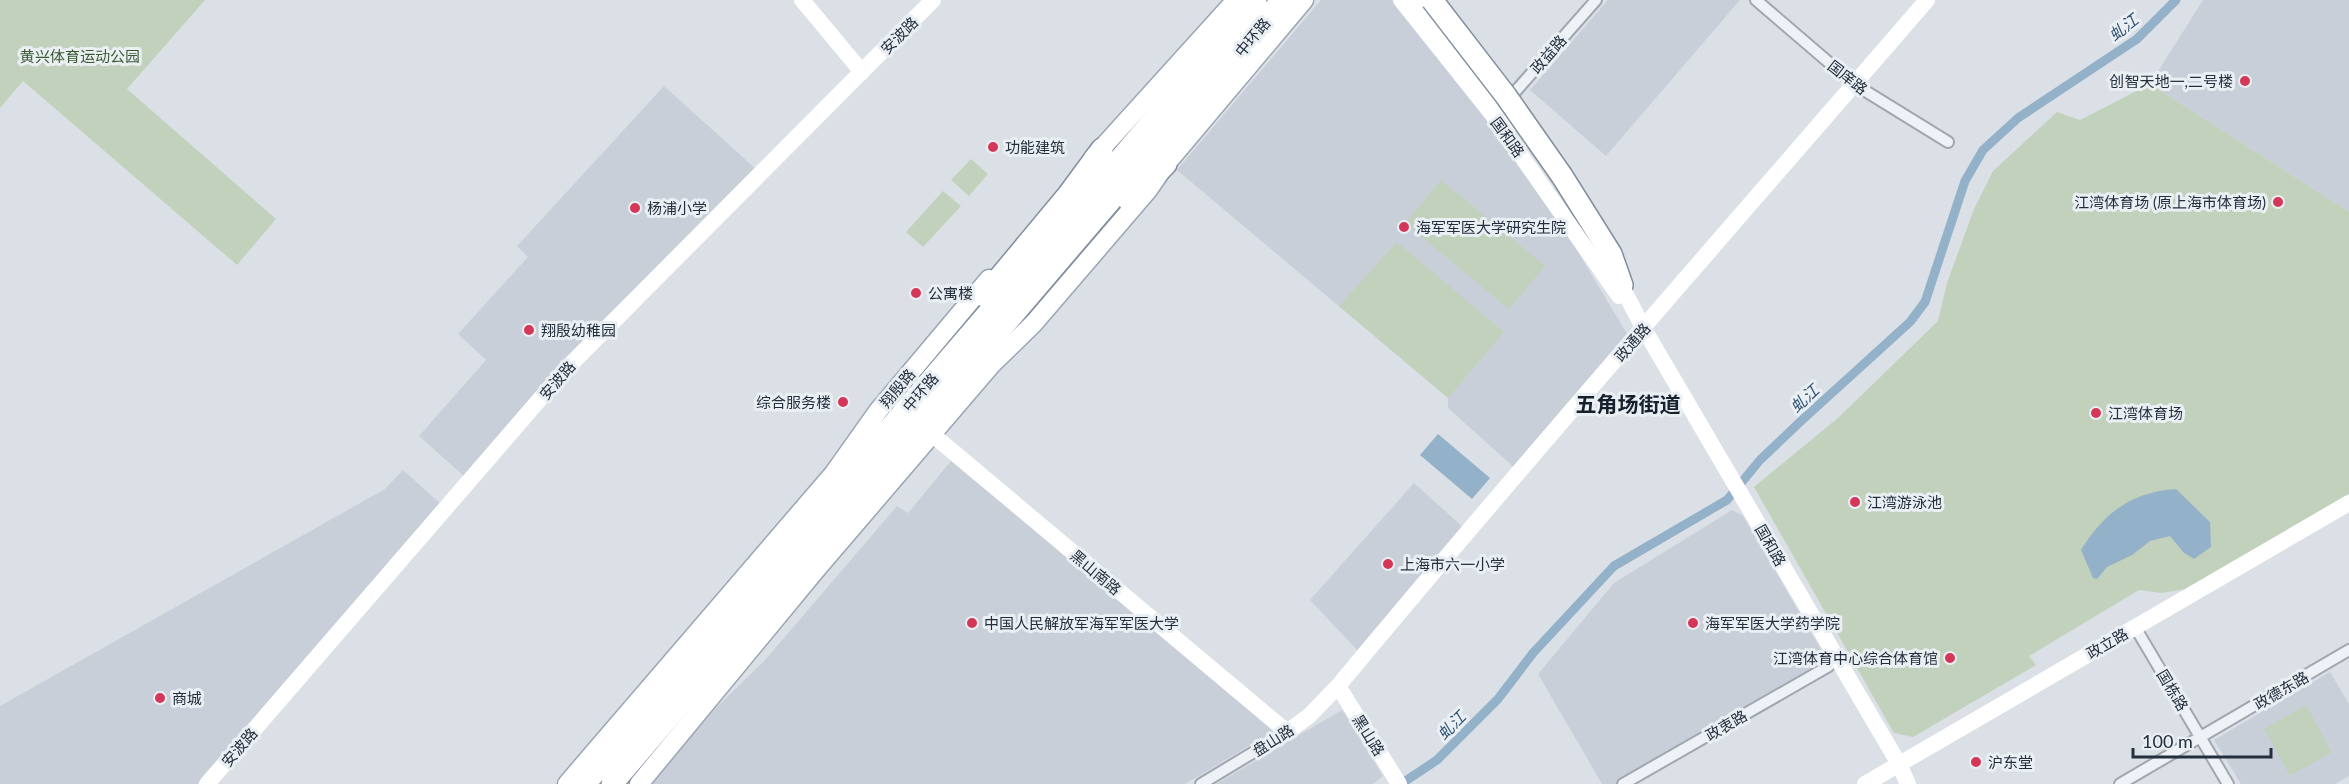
<svg xmlns="http://www.w3.org/2000/svg" width="2349" height="784" font-family="Lato,'Noto Sans SC',sans-serif">
	<style>
		.built { fill: #c9cfd9 }
		.green { fill: #c2d1bc }
		.water { fill: #93b1c9 }
		.lines { fill: none; stroke-linecap: round; stroke-linejoin: round }
		.canal { stroke: #93b1c9; stroke-width: 9 }
		.street-casing { stroke: #a0a7b0; stroke-width: 14 }
		.primary-casing { stroke: #9aa5b3; stroke-width: 21 }
		.highway-casing { stroke: #828e9e; stroke-width: 24 }
		.street { stroke: #eef1f5; stroke-width: 10 }
		.secondary { stroke: #fff; stroke-width: 16 }
		.primary { stroke: #fff; stroke-width: 18 }
		.highway { stroke: #fff; stroke-width: 21 }
		.highway-bridge-casing { stroke: #828e9e; stroke-width: 24; stroke-linecap: butt }
		.highway-bridge { stroke: #fff; stroke-width: 21 }
		.poi-dot { fill: #d43758; stroke: #eaeff4; stroke-width: 2 }
		.labels { text-anchor: middle; dominant-baseline: central; stroke-width: 6; stroke-linejoin: round; paint-order: stroke }
		.street-label { font-size: 15px; fill: #242f3d; stroke: #eaeff4 }
		.park-label { font-size: 15px; fill: #3b5931; stroke: #eaeff4 }
		.poi-label { font-size: 15px; fill: #242f3d; stroke: #eaeff4; text-anchor: start }
		.water-label { font-size: 16px; font-style: italic; fill: #2d5073; stroke: #eaeff4 }
		.district-label { font-size: 21px; font-weight: bold; fill: #17202d; stroke: #eaeff4 }
	</style>
	<rect width="100%" height="100%" fill="#dbe0e6"/>
	<path class="built" d="M1321 0H1392L1520 162 1578 252 1632 342 1517 470 1448 408V398L1177 170Z
		M1608 0H1740L1606 156 1530 90Z
		M2203 0H2349V212L2150 84Z
		M664 86 757 170 465 477 419 436 486 360 458 334 528 257 517 246Z
		M951 461 1277 729 1185 784H649L714 710 765 660 897 506 908 513Z
		M403 470 442 505 198 784H0V706L385 489Z
		M1414 483 1465 529 1359 652 1310 600Z
		M1732 510 1743 516 1829 663 1621 784H1602L1538 674 1614 583Z
		M2330 672 2349 704V776L2335 784H2241L2214 740Z
		M1342 710 1383 776 1373 784H1216Z"/>
	<path class="green" d="M0 0H205L127 89 276 219 237 265 23 81 0 108Z
		M2150 84 2349 212V494L2186 589 2161 593 2139 590 2029 656 2036 665 1913 737 1894 733 1754 487 1839 417 1938 321 1947 283 1974 209 1993 171 2057 112 2080 120Z
		M971 159 988 174 969 196 951 180Z
		M1441 180 1545 266 1509 309 1405 223Z
		M943 191 961 206 923 247 906 232Z
		M1397 242 1504 332 1448 398 1339 306Z
		M2306 705 2332 752 2290 776 2264 729Z"/>
	<path class="water" d="M1438 434 1490 478 1472 499 1420 455Z
		M2176 489 2210 522 2211 547 2194 559 2184 553 2170 536 2150 541 2132 555 2107 567 2097 579 2093 578 2081 550C2104 513 2131 492 2176 489Z"/>
	<g class="lines">
		<path class="canal" d="M1401 784 1437 760 1498 699 1533 653 1614 566 1727 500 1760 460 1801 421 1910 322 1925 302 1965 181 1983 150 2018 118 2137 39 2176 0"/>
		<defs>
			<path id="street" d="M1756 0 1854 84 1948 142
				M1507 101 1596 0
				M2135 627 2228 784
				M1201 784 1287 732
				M1623 784 1829 666
				M2120 784 2349 650"/>
			<path id="primary" d="M1093 158 1236 0
				M567 784 834 473 878 411 989 279
				M639 784 814 572 992 364 1034 323 1148 190 1166 164 1304 0"/>
			<path id="highway" d="M1562 176 1611 254 1622 285
				M1129 201 1166 164
				M984 296 1068 195 1102 149
				M585 784 1256 0
				M612 784 1282 0"/>
		</defs>
		<use href="#street" class="street-casing"/>
		<use href="#primary" class="primary-casing"/>
		<use href="#highway" class="highway-casing"/>
		<use href="#street" class="street"/>
		<path class="secondary" d="M802 0 862 72
			M1401 0 1492 114 1619 296
			M1419 0 1513 123
			M1616 276 1644 329 1899 764 1908 784
			M933 435 1287 732 1309 716 1338 686C1531 454 1730 228 1927 0
			M1338 686 1399 784
			M207 784 566 369 933 0
			M1865 784 2349 503"/>
		<use href="#primary" class="primary"/>
		<use href="#highway" class="highway"/>
		<defs>
			<path id="highway-bridge" d="M1432 0 1506 96 1562 176"/>
		</defs>
		<use href="#highway-bridge" class="highway-bridge-casing"/>
		<use href="#highway-bridge" class="highway-bridge"/>
	</g>
	<g class="poi-dot">
		<circle cx="2245" cy="81" r="6"/>
		<circle cx="993" cy="147" r="6"/>
		<circle cx="2278" cy="202" r="6"/>
		<circle cx="635" cy="208" r="6"/>
		<circle cx="1404" cy="227" r="6"/>
		<circle cx="916" cy="293" r="6"/>
		<circle cx="529" cy="330" r="6"/>
		<circle cx="843" cy="402" r="6"/>
		<circle cx="2096" cy="413" r="6"/>
		<circle cx="1855" cy="502" r="6"/>
		<circle cx="1388" cy="564" r="6"/>
		<circle cx="972" cy="623" r="6"/>
		<circle cx="1693" cy="623" r="6"/>
		<circle cx="1950" cy="658" r="6"/>
		<circle cx="160" cy="698" r="6"/>
		<circle cx="1976" cy="762" r="6"/>
	</g>
	<g class="labels">
		<g class="street-label">
			<text transform="translate(899 35) rotate(-45)">安波路</text>
			<text transform="translate(1252 37) rotate(-50)">中环路</text>
			<text transform="translate(1548 54) rotate(-49)">政益路</text>
			<text transform="translate(1848 77) rotate(38)">国庠路</text>
			<text transform="translate(1508 137) rotate(54)">国和路</text>
			<text transform="translate(1632 342) rotate(-49)">政通路</text>
			<text transform="translate(557 380) rotate(-49)">安波路</text>
			<text transform="translate(897 388) rotate(-50)">翔殷路</text>
			<text transform="translate(920 392) rotate(-49)">中环路</text>
			<text transform="translate(1771 545) rotate(60)">国和路</text>
			<text transform="translate(1096 572) rotate(40)">黑山南路</text>
			<text transform="translate(2107 643) rotate(-30)">政立路</text>
			<text transform="translate(2173 690) rotate(59)">国栋路</text>
			<text transform="translate(2281 690) rotate(-30)">政德东路</text>
			<text transform="translate(1726 725) rotate(-30)">政衷路</text>
			<text transform="translate(1369 735) rotate(58)">黑山路</text>
			<text transform="translate(1273 740) rotate(-32)">盘山路</text>
			<text transform="translate(239 747) rotate(-49)">安波路</text>
		</g>
		<g class="park-label">
			<text x="80" y="56">黄兴体育运动公园</text>
		</g>
		<g class="poi-label">
			<text x="2233" y="81" text-anchor="end">创智天地一,二号楼</text>
			<text x="1005" y="147">功能建筑</text>
			<text x="2266" y="202" text-anchor="end">江湾体育场 (原上海市体育场)</text>
			<text x="647" y="208">杨浦小学</text>
			<text x="1416" y="227">海军军医大学研究生院</text>
			<text x="928" y="293">公寓楼</text>
			<text x="541" y="330">翔殷幼稚园</text>
			<text x="831" y="402" text-anchor="end">综合服务楼</text>
			<text x="2108" y="413">江湾体育场</text>
			<text x="1867" y="502">江湾游泳池</text>
			<text x="1400" y="564">上海市六一小学</text>
			<text x="984" y="623">中国人民解放军海军军医大学</text>
			<text x="1705" y="623">海军军医大学药学院</text>
			<text x="1938" y="658" text-anchor="end">江湾体育中心综合体育馆</text>
			<text x="172" y="698">商城</text>
			<text x="1988" y="762">沪东堂</text>
		</g>
		<g class="water-label">
			<text transform="translate(2123 27) rotate(-38)">虬江</text>
			<text transform="translate(1804 398) rotate(-43)">虬江</text>
			<text transform="translate(1451 725) rotate(-45)">虬江</text>
		</g>
		<g class="district-label">
			<text x="1628" y="403">五角场街道</text>
		</g>
	</g>
	<path d="M2133 748v9h138v-9" fill="none" stroke="#242f3d" stroke-width="3"/>
	<text x="2142" y="748" font-size="18" fill="#242f3d" stroke="#eaeff4" stroke-width="4.5" paint-order="stroke">100 m</text>
</svg>
